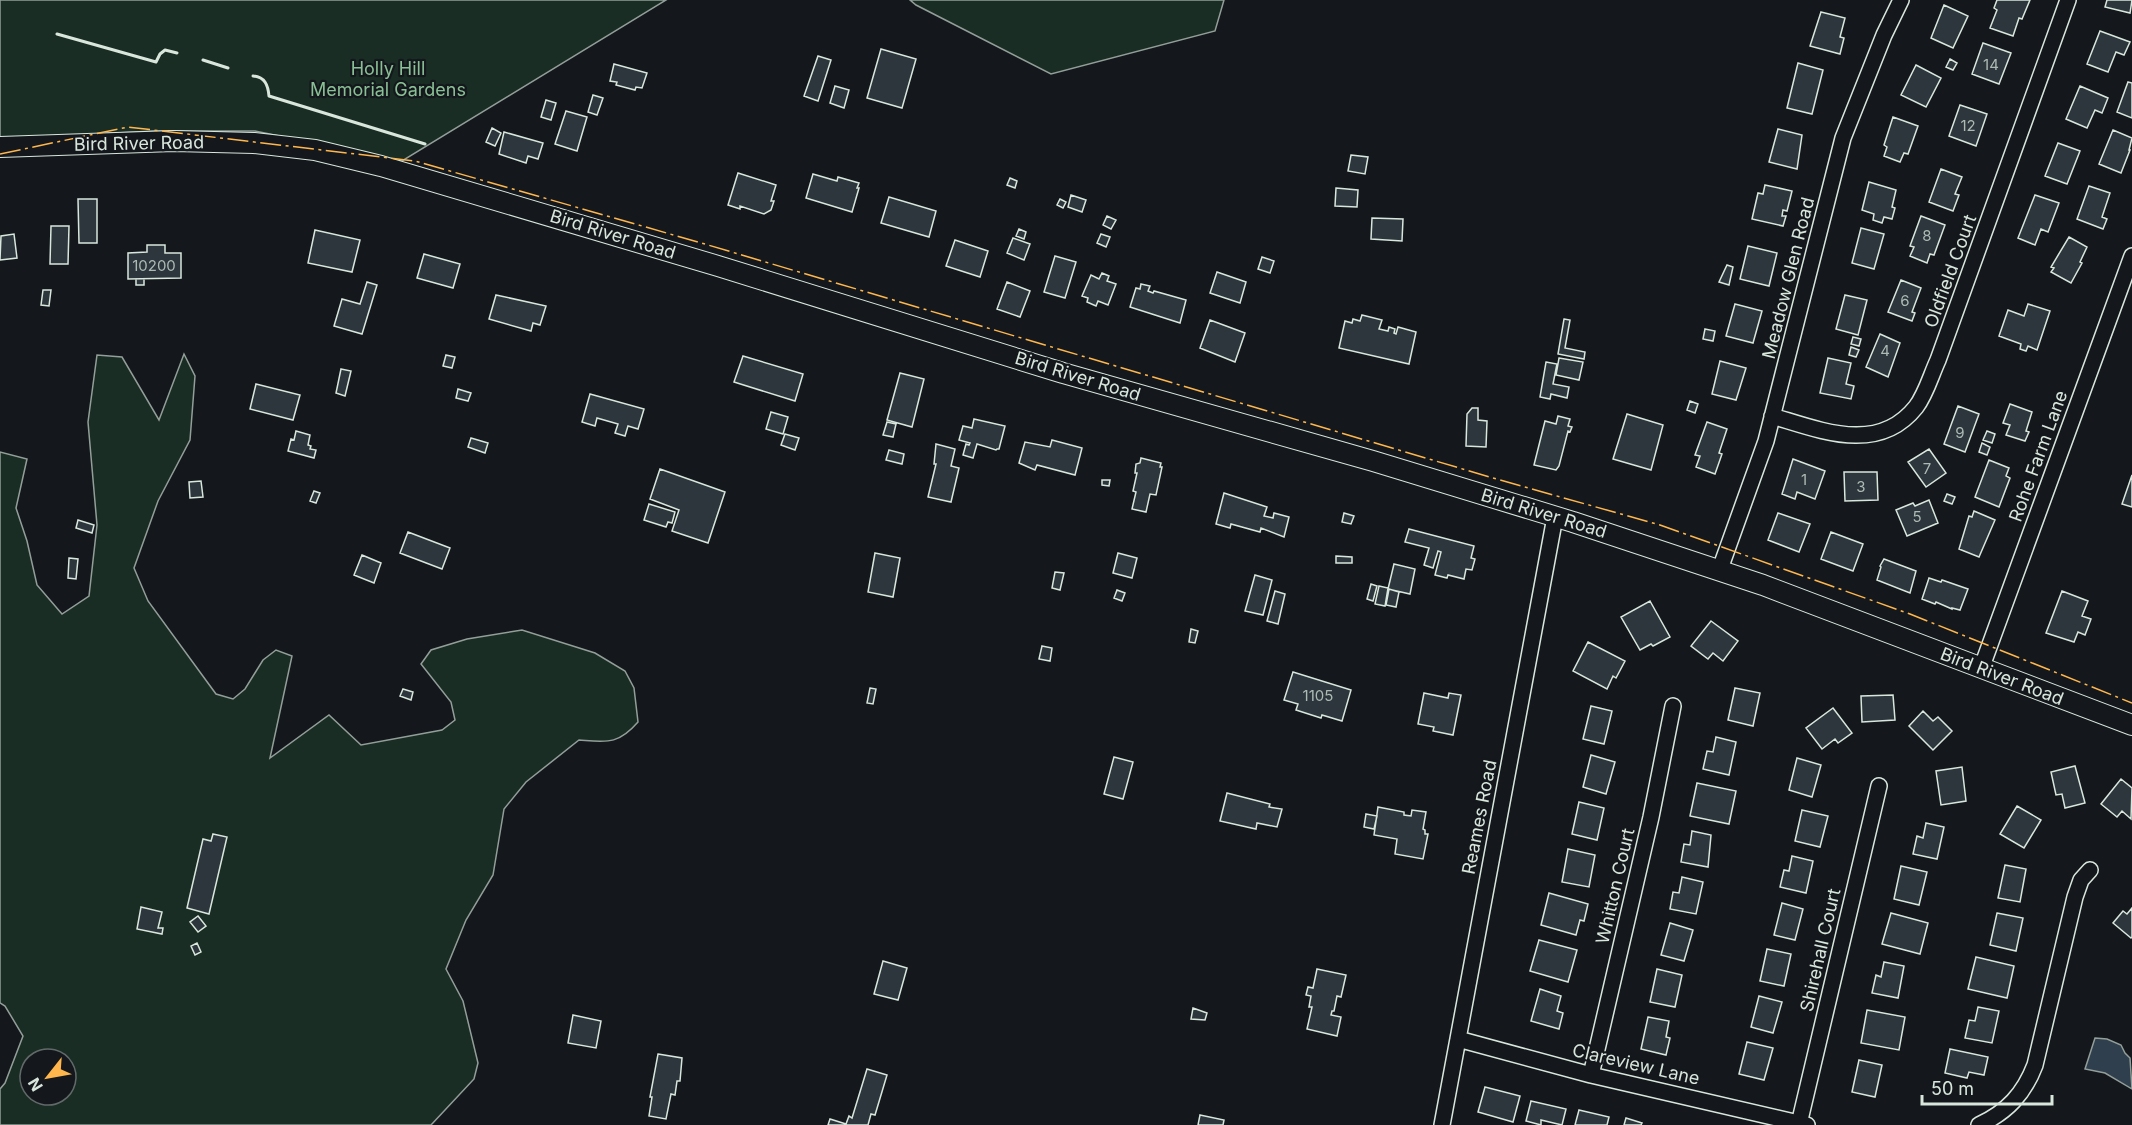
<svg xmlns="http://www.w3.org/2000/svg" width="2132" height="1125" font-family="Inter,sans-serif">
	<style>
		.green { fill: #1a2d24; stroke: #939e99; stroke-width: 1.5; fill-rule: evenodd }
		.water { fill: #2f3f4d; stroke: #939e99; stroke-width: 1.5 }
		.building { fill: #2c363c; stroke: #d8e6dc; stroke-width: 1.5 }
		.lines { fill: none; stroke-linecap: round; stroke-linejoin: round }
		.minor-casing { stroke: #d8e6dc; stroke-width: 18 }
		.tertiary-casing { stroke: #d8e6dc; stroke-width: 22 }
		.minor { stroke: #14181c; stroke-width: 15 }
		.tertiary { stroke: #14181c; stroke-width: 20 }
		.wall { stroke: #d8e6dc; stroke-width: 3 }
		.power { stroke: #ffb74d; stroke-width: 1.5; stroke-dasharray: 21 4.5 3 4.5; stroke-linecap: butt }
		.labels { text-anchor: middle; dominant-baseline: central; stroke-width: 4.5; stroke-linejoin: round; paint-order: stroke }
		.number-label { font-size: 15px; fill: #adbab4 }
		.park-label { font-size: 18px; fill: #8ac095; stroke: #14181c }
		.street-label { font-size: 18px; fill: #d8e6dc; stroke: #14181c }
	</style>
	<rect width="100%" height="100%" fill="#14181c"/>
	<path class="green" d="M0 0H666L402 161 255 131H154L0 139Z
		M910 0H1224L1215 31 1051 74 916 5Z
		M184 354 195 376 190 440 158 501 134 568 148 601 216 694 233 699 245 689 263 660 276 650 292 656 270 758 329 715 361 745 442 730 455 720 451 702 421 664 431 650 467 639 522 630 595 653 625 671 634 688 638 722C618 745 607 742 579 740L526 782 504 809 493 875 466 920 446 969 463 1001 478 1063 474 1079 431 1125H0V1089L5 1083 23 1036 5 1006 0 1003V452L27 459 16 508 27 541 37 585 62 614 89 596 97 525 88 422 97 355 122 357 159 420ZM30 1059H66V1095H30Z"/>
	<path class="water" d="M2095 1038 2107 1039 2121 1045 2125 1053 2130 1058 2132 1089 2105 1073 2085 1069Z"/>
	<path class="building" d="M1997 0H2030L2022 19 2019 18 2013 36 1990 28 1997 10 1994 8Z
		M2107 0H2132L2130 13 2105 7Z
		M1944 5 1968 16 1953 48 1931 38Z
		M1821 12 1845 18 1840 37 1844 38 1840 54 1810 46Z
		M2100 31 2130 42 2124 55 2116 52 2108 72 2087 64Z
		M1983 43 2011 53 1999 84 1972 74Z
		M881 49 916 59 902 108 867 98Z
		M818 56 831 60 818 101 804 96Z
		M1950 59 1957 63 1953 70 1946 67Z
		M1798 63 1823 70 1812 114 1787 108Z
		M614 64 647 73 642 88 636 87 635 90 616 85 617 82 610 81Z
		M1916 65 1941 78 1926 107 1901 95Z
		M2128 82 2132 83V118L2117 112Z
		M835 86 849 90 844 108 830 103Z
		M2080 86 2108 98 2102 113 2095 110 2087 128 2066 119Z
		M593 95 603 98 597 115 588 112Z
		M546 100 556 103 551 120 541 117Z
		M1960 105 1987 114 1976 146 1949 136Z
		M566 111 587 117 577 151 555 144Z
		M1893 117 1918 126 1908 154 1904 153 1900 162 1884 156 1887 147 1884 145Z
		M492 128 501 133 495 146 486 142Z
		M1778 129 1802 135 1797 169 1769 162Z
		M2113 130 2132 138 2129 150H2130L2121 173 2099 164Z
		M504 132 543 143 538 159 528 156 526 163 499 154Z
		M2058 143 2080 151 2067 184 2045 176Z
		M1351 155 1368 157 1365 174 1348 171Z
		M1941 169 1962 177 1955 194 1959 195 1953 211 1929 202Z
		M738 173 776 185 771 201H774L771 210 764 214 740 206V209L728 205Z
		M813 174 837 181 838 177 859 183 857 188H859L852 212 806 198Z
		M1010 178 1017 181 1015 188 1007 185Z
		M1869 182 1896 190 1892 207 1895 208 1892 219 1884 217 1882 223 1873 220 1874 214 1862 210Z
		M1765 185 1792 191 1787 211 1783 210 1782 216H1786L1783 226 1752 219 1758 193 1763 194Z
		M2089 186 2110 193 2102 217 2107 219 2103 229 2077 219Z
		M1336 188 1358 190 1357 207 1335 206Z
		M1071 195 1086 200 1082 212 1068 207Z
		M2035 195 2059 203 2048 232 2041 229 2035 245 2018 238Z
		M889 197 936 211 929 237 881 223Z
		M78 199H97V243H79Z
		M1060 199 1066 202 1063 208 1057 205Z
		M1107 216 1116 220 1111 229 1103 225Z
		M1921 216 1945 225 1934 255 1930 254 1927 263 1910 256 1914 247 1910 246Z
		M1372 218 1403 219 1402 241 1371 239Z
		M51 226H69L68 264H50Z
		M1861 228 1884 234 1874 269 1852 263Z
		M1019 229 1026 232 1024 239 1016 236Z
		M315 230 360 240 352 272 308 263Z
		M14 234 17 258 0 260 1 236Z
		M1101 234 1110 237 1106 247 1097 243Z
		M2069 237 2087 247 2080 262 2082 263 2071 283 2051 272 2054 268 2051 267Z
		M1013 238 1030 244 1024 260 1007 253Z
		M955 240 988 251 980 277 946 266Z
		M147 245H165V253H181V278L128 279V253L147 252Z
		M1748 246 1777 253 1769 286 1740 279Z
		M424 254 460 264 453 288 417 278Z
		M1055 256 1076 262 1065 298 1044 292Z
		M1262 257 1274 261 1270 273 1258 269Z
		M1727 265 1733 267 1729 285 1719 282Z
		M1217 272 1246 282 1240 303 1210 293Z
		M1102 273 1109 276 1107 281 1116 284 1108 305 1098 301 1096 306 1087 302 1088 298 1082 296 1091 275 1099 279Z
		M136 279H144V285H136Z
		M1901 280 1921 288 1912 312 1915 313 1912 321 1888 312Z
		M367 282 377 285 362 334 334 326 342 299 360 304Z
		M1007 282 1030 291 1020 317 997 309Z
		M1141 284 1150 286 1148 291 1153 293 1154 291 1186 300 1180 323 1130 307 1136 288 1140 289Z
		M43 290H51L49 306 41 305Z
		M496 295 546 306 540 325 533 323 531 331 489 319Z
		M1845 295 1867 300 1858 335 1836 329Z
		M1735 304 1762 311 1753 343 1726 336Z
		M2028 304 2050 311 2037 350 2028 346 2026 351 2020 349 2021 344 1999 336 2008 310 2024 316Z
		M1362 315 1382 320 1379 329 1388 331 1389 327 1395 329 1394 333 1396 334 1398 327 1416 332 1409 364 1339 348 1345 321 1352 323 1353 319 1360 321Z
		M1564 319 1570 320 1565 348 1585 352 1584 359 1558 354Z
		M1210 320 1245 333 1235 362 1200 348Z
		M1705 329 1715 331 1713 341 1703 339Z
		M1880 334 1900 343 1888 377 1866 367Z
		M1853 337 1861 339 1859 346 1851 344Z
		M1851 347 1859 350 1856 357 1849 355Z
		M446 355 455 357 452 368 443 366Z
		M743 356 803 374 795 401 734 382Z
		M1559 358 1583 362 1579 380 1556 375Z
		M1828 358 1851 363 1846 384 1854 386 1851 399 1820 393Z
		M1720 361 1746 368 1736 400 1712 394Z
		M1546 362 1557 364 1553 384 1569 387 1567 398 1551 394 1550 399 1540 397Z
		M341 369 351 371 345 396 336 393Z
		M900 373 924 379 912 427 887 420Z
		M256 384 300 395 293 420 250 409Z
		M458 389 471 393 468 401 456 398Z
		M590 394 644 409 638 429 628 426 625 436 615 433 618 424 597 418 595 426 582 422Z
		M1690 401 1698 404 1695 413 1687 410Z
		M2010 404 2032 412 2026 431 2029 432 2025 441 2006 435 2010 425 2003 423Z
		M1958 406 1979 414 1965 452 1944 444Z
		M1472 408H1478V420L1487 421 1486 447 1466 446 1467 414Z
		M771 412 788 417 783 434 766 429Z
		M1627 414 1663 425 1651 470 1613 459Z
		M1558 416 1570 419 1568 426 1572 427 1570 432 1568 431 1559 466 1556 470 1534 465 1545 421 1556 424Z
		M974 419 1005 426 999 449H997L996 450 977 444 973 458 963 455 966 444 969 445 970 443 959 440 963 426 972 428Z
		M887 422 896 424 893 437 883 435Z
		M1707 422 1727 429 1719 453 1722 454 1715 474 1696 467 1700 456 1695 455Z
		M296 431 310 435 308 445 311 446 310 449 316 450 314 458 288 451 291 439 294 440Z
		M1987 431 1995 434 1992 443 1983 440Z
		M785 434 799 438 795 450 781 445Z
		M471 438 488 443 485 453 468 447Z
		M1052 440 1082 448 1075 475 1037 465 1035 470 1019 463 1025 442 1050 447Z
		M1982 443 1990 447 1987 455 1979 452Z
		M936 444 955 449 951 466 959 468 951 502 928 497 936 464H934Z
		M1929 449 1946 473 1926 487 1908 462Z
		M889 450 904 454 902 464 886 460Z
		M1141 458 1161 463 1160 467H1162L1156 495 1150 494 1146 512 1132 509 1136 492 1133 491 1137 473H1135L1136 464 1140 463Z
		M1793 459 1825 471 1815 499 1797 492 1795 499 1782 494Z
		M1989 460 2009 468 2006 476 2010 478 1999 507 1975 497Z
		M660 469 725 492 708 543 672 531 679 510 650 499Z
		M1844 472H1877L1878 500 1845 501Z
		M2132 475V507L2122 504Z
		M1102 480H1110L1109 486 1102 485Z
		M201 481 203 497 190 498 189 482Z
		M314 491 320 493 316 503 310 501Z
		M1224 493 1267 507 1264 516 1273 518 1274 513 1289 517 1284 537 1261 528 1260 532 1231 524 1230 528 1216 524Z
		M1947 494 1955 497 1952 504 1944 501Z
		M1929 500 1938 523 1907 536 1896 510 1913 503 1915 506Z
		M649 504 675 512 672 523 668 522 666 527 644 520Z
		M1974 511 1995 520 1979 557 1959 549 1969 516 1972 517Z
		M1344 513 1354 516 1351 524 1342 522Z
		M1778 513 1810 524 1799 552 1768 540Z
		M78 520 94 525 92 533 76 528Z
		M1409 529 1474 546 1471 558 1475 559 1472 570 1466 569 1464 579 1448 575 1447 578 1435 575 1441 552 1438 551 1433 568 1424 565 1429 548 1405 542Z
		M408 532 450 548 442 569 400 553Z
		M1831 532 1863 544 1853 571 1821 559Z
		M875 553 900 558 893 597 868 592Z
		M1118 553 1137 558 1132 578 1113 573Z
		M362 555 381 563 374 583 354 575Z
		M1336 556 1352 557V563H1336Z
		M69 558 78 559 76 579 68 578Z
		M1884 559 1916 571 1910 593 1877 580 1881 567 1880 566Z
		M1394 564 1415 569 1410 594 1388 589Z
		M1055 572 1064 573 1060 590 1052 588Z
		M1255 575 1272 580 1263 615 1245 611Z
		M1929 578 1941 582 1942 580 1968 589 1960 610 1952 608V609L1936 602 1935 604 1922 599Z
		M1371 584 1377 586 1373 601 1367 599Z
		M1379 586 1388 588 1385 606 1375 604Z
		M1389 589 1399 592 1396 607 1386 605Z
		M1117 590 1125 593 1122 601 1114 598Z
		M1275 591 1285 594 1278 624 1267 621Z
		M2062 591 2088 601 2082 616 2091 619 2085 635 2078 632 2074 642 2046 633Z
		M1650 601 1670 637 1653 646 1651 644 1640 650 1621 617Z
		M1711 621 1738 641 1723 661 1713 653 1708 659 1691 646Z
		M1191 629 1198 631 1195 643 1189 642Z
		M1588 642 1625 661 1616 678 1613 676 1607 689 1573 671Z
		M1042 646 1052 648 1050 661 1039 659Z
		M1293 672 1351 690 1342 721 1322 715 1321 718 1296 710 1298 704 1284 700Z
		M870 688 876 689 873 704 867 703Z
		M1735 688 1760 693 1753 726 1728 720Z
		M403 689 413 692 411 700 400 696Z
		M1424 693 1448 698 1449 693 1461 695 1453 735 1433 731 1434 727 1418 724Z
		M1893 695 1895 720 1862 722 1861 696Z
		M1591 706 1612 711 1604 744 1583 739Z
		M1833 708 1852 733 1838 743 1835 739 1822 749 1806 728Z
		M1923 711 1933 721 1938 717 1952 731 1933 750 1909 726Z
		M1716 737 1736 742 1729 775 1703 769 1707 751 1713 752Z
		M1591 755 1615 762 1606 794 1583 787Z
		M1114 757 1133 762 1123 799 1104 794Z
		M1797 758 1821 765 1812 797 1789 790Z
		M2075 766 2085 803 2065 808 2062 794 2056 795 2051 772Z
		M1962 767 1966 801 1941 805 1936 771Z
		M2121 779 2132 788 2131 819 2122 811 2117 817 2101 804Z
		M1697 783 1736 791 1729 824 1690 816Z
		M1227 793 1270 804 1269 807 1282 809 1277 827 1257 823 1256 829 1220 821Z
		M1579 802 1604 808 1597 840 1572 834Z
		M2017 806 2041 820 2024 848 2000 834Z
		M1378 807 1404 812V815L1411 816 1412 810 1426 812 1423 829 1425 830V834H1428L1423 859 1395 854 1397 839 1374 835Z
		M1802 810 1828 816 1820 847 1795 841Z
		M1366 814 1377 816 1374 829 1364 827Z
		M1926 823 1944 827 1937 859 1913 854 1917 836 1923 838Z
		M1692 831 1711 835 1708 867 1681 862 1684 844 1690 845Z
		M213 834 227 837 209 914 187 908 203 839 211 841Z
		M1568 849 1595 855 1589 887 1562 882Z
		M1792 856 1813 861 1806 893 1780 887 1784 870 1789 871Z
		M2005 865 2026 869 2020 902 1998 898Z
		M1901 866 1927 872 1919 905 1894 899Z
		M1682 877 1703 882 1696 914 1670 909 1673 892 1679 893Z
		M1549 893 1588 904 1584 921 1580 920 1576 935 1541 925Z
		M1782 903 1803 909 1795 940 1774 935Z
		M141 907 162 912 158 928H163L162 934 137 929Z
		M2132 908V937L2131 938 2113 923 2123 911 2127 914Z
		M1891 913 1928 923 1920 954 1882 944Z
		M1997 913 2023 918 2016 951 1990 945Z
		M198 916 206 926 198 932 190 922Z
		M1670 923 1693 930 1684 961 1661 955Z
		M1539 940 1577 950 1568 982 1530 971Z
		M197 943 201 952 195 955 191 946Z
		M1767 949 1791 954 1784 986 1760 981Z
		M1976 957 2014 966 2007 998 1968 989Z
		M883 961 907 968 898 1000 874 994Z
		M1884 962 1904 966 1898 998 1872 993 1876 975 1881 977Z
		M1317 969 1346 975 1341 997 1337 996 1334 1011H1332L1331 1015 1341 1017 1337 1036 1307 1029 1312 1007H1309L1311 996 1306 995 1308 987 1313 988Z
		M1657 969 1682 975 1675 1007 1650 1002Z
		M1540 989 1561 996 1557 1011 1563 1013 1559 1029 1531 1021Z
		M1759 996 1782 1002 1773 1033 1751 1027Z
		M1978 1007 1999 1011 1992 1043 1965 1038 1969 1020 1975 1021Z
		M1193 1008 1207 1013 1205 1020 1191 1019Z
		M1867 1010 1905 1017 1899 1050 1861 1043Z
		M573 1015 601 1021 596 1048 568 1043Z
		M1648 1017 1669 1021 1666 1037 1670 1038 1666 1055 1641 1049Z
		M1747 1042 1773 1048 1764 1080 1739 1074Z
		M1950 1049 1988 1057 1984 1075 1969 1072 1967 1078 1945 1073Z
		M658 1054 682 1058 680 1081H677L675 1095 671 1094 666 1119 649 1116 652 1097H650Z
		M1859 1060 1882 1065 1875 1097 1852 1092Z
		M867 1069 887 1075 875 1115 871 1114 868 1125H828L830 1119 846 1124 849 1116 852 1118Z
		M1485 1087 1520 1096 1513 1122 1478 1112Z
		M1531 1101 1566 1109 1562 1125 1541 1120V1125L1526 1121Z
		M1579 1110 1609 1117 1607 1125H1575Z
		M1200 1115 1224 1120 1223 1125H1198Z
		M1626 1118 1642 1123 1641 1125H1624Z"/>
	<g class="lines">
		<defs>
			<path id="minor" d="M1772 416C1820 430 1878 455 1916 407 1926 394 1931 375 1938 360L2068 0
				M1720 569 1766 441 1843 138 1884 35 1901 0
				M1981 669 2132 256
				M1458 1039 1591 1075 1807 1125
				M1591 1075 1651 817 1673 706
				M1799 1124 1879 786
				M1442 1125 1555 517
				M1979 1125C2007 1112 2024 1094 2035 1065L2075 897 2081 880 2090 870"/>
			<path id="tertiary" d="M0 147 174 141 254 143 315 150 381 166 718 266 1063 373 1373 461 1573 522 1763 585 2132 725"/>
		</defs>
		<use href="#minor" class="minor-casing"/>
		<use href="#tertiary" class="tertiary-casing"/>
		<use href="#minor" class="minor"/>
		<use href="#tertiary" class="tertiary"/>
		<path class="wall" d="M57 34 156 62 160 54 165 50 177 53
			M203 60 228 68
			M253 76C265 77 268 85 269 96L425 144"/>
		<path class="power" d="M0 154 128 127 415 161 698 242 1493 478 1660 525 1910 614 2132 703"/>
	</g>
	<g class="labels">
		<g class="number-label">
			<text x="1991" y="64">14</text>
			<text x="1968" y="125">12</text>
			<text x="1927" y="235">8</text>
			<text x="154" y="265">10200</text>
			<text x="1905" y="300">6</text>
			<text x="1885" y="350">4</text>
			<text x="1960" y="432">9</text>
			<text x="1927" y="468">7</text>
			<text x="1804" y="479">1</text>
			<text x="1861" y="486">3</text>
			<text x="1917" y="516">5</text>
			<text x="1318" y="695">1105</text>
		</g>
		<g class="park-label">
			<text x="388" y="68">Holly Hill<tspan x="388" dy="21">Memorial Gardens</tspan></text>
		</g>
		<g class="street-label">
			<text transform="translate(139 143) rotate(-1)">Bird River Road</text>
			<text transform="translate(613 234) rotate(17)">Bird River Road</text>
			<text transform="translate(1950 271) rotate(-70)">Oldfield Court</text>
			<text transform="translate(1788 278) rotate(-76)">Meadow Glen Road</text>
			<text transform="translate(1078 376) rotate(17)">Bird River Road</text>
			<text transform="translate(2038 456) rotate(-70)">Rohe Farm Lane</text>
			<text transform="translate(1544 513) rotate(17)">Bird River Road</text>
			<text transform="translate(2002 676) rotate(21)">Bird River Road</text>
			<text transform="translate(1479 817) rotate(-79)">Reames Road</text>
			<text transform="translate(1615 886) rotate(-77)">Whitton Court</text>
			<text transform="translate(1820 950) rotate(-77)">Shirehall Court</text>
			<text transform="translate(1636 1064) rotate(13)">Clareview Lane</text>
		</g>
	</g>
	<g transform="translate(48 1077) rotate(239)"><circle r="28" fill="#14181c" stroke="#626a69" stroke-width="1.5"/>
	<path d="M0-4.5L10 22L0 15L-10 22Z" fill="#ffb74d"/>
	<text y="-9" font-size="16" font-weight="bold" text-anchor="middle" fill="#d8e6dc">N</text>
	</g>
	<path d="M1922 1095v9h130v-9" fill="none" stroke="#d8e6dc" stroke-width="3"/>
	<text x="1931" y="1095" font-size="18" fill="#d8e6dc" stroke="#14181c" stroke-width="4.5" paint-order="stroke">50 m</text>
</svg>
